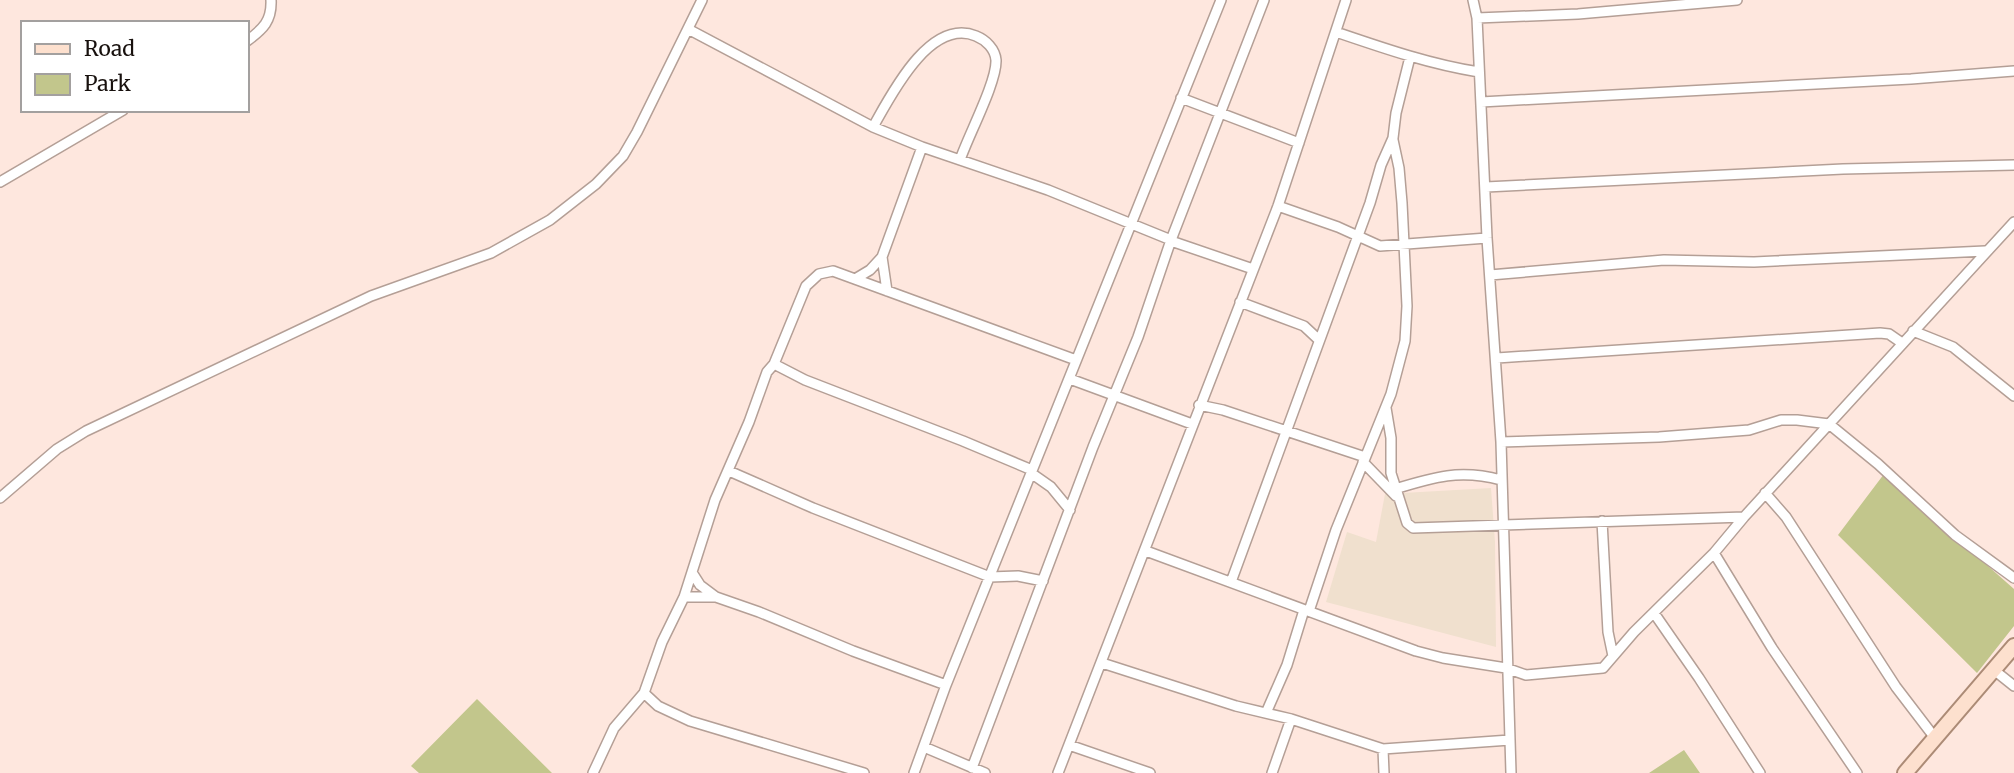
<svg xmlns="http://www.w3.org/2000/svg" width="2014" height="773" font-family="Merriweather,serif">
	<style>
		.commercial { fill: #f0e0ce }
		.green { fill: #c2c68c }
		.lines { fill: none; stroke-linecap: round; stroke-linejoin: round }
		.street-casing { stroke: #b49f96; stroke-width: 12 }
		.primary-casing { stroke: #ac8b76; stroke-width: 18 }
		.street { stroke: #fff; stroke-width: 9 }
		.primary { stroke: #fde0ce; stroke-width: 14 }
	</style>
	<rect width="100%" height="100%" fill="#fee7de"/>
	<path class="commercial" d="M1491 488 1495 542 1496 647 1326 602 1347 532 1376 542 1385 494Z"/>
	<path class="green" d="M1884 474 2014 589V626L1977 673 1838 535Z
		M477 699 552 773H419L411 766Z
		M1684 750 1700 773H1649Z"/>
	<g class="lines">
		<defs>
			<path id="street" d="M1473 0 1477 18 1487 238 1501 442 1511 773
				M1477 18 1578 14 1737 0
				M688 29 873 127 922 147 1048 190 1171 240
				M1336 32C1383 48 1429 64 1479 72
				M247 41C263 29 272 21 271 0
				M1181 98 1299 143
				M1481 102 1911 79 2014 71
				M873 127C891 95 930 17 976 36 986 40 995 49 996 60 997 82 968 136 960 160
				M0 182 123 110
				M1486 187 1843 169 2014 165
				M1278 206 1338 227 1380 246 1487 238
				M1171 241 1253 269
				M882 257 887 291
				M1490 275 1664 260 1754 262 1985 251
				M855 279 870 270 882 257 922 147
				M1240 302 1304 326 1319 340
				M1913 331 1953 347 2014 396
				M1497 358 1880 333 1889 334 1902 343
				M1070 379 1192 424
				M1199 405 1223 410 1365 457
				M1386 408 1391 438V473L1407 523 1413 528 1744 517 2014 222
				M1501 442 1659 437 1749 430 1781 420H1797L1829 424 1878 464 1955 535 2014 578
				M1363 462 1396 496
				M1032 470 963 441 805 380 774 364 806 286 819 274 833 271 1076 360
				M729 471 813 508 990 577 1018 576 1043 581
				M1031 473 1051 487 1070 510
				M1395 489C1434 477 1460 469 1501 480
				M1765 493 1786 517 1896 687 1935 738
				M0 498 57 449 86 431 371 296 491 253 550 220 596 184 623 156 637 132 702 0
				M1602 521 1608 632 1613 656
				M1146 551 1416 651 1443 658 1506 668 1526 675 1603 668 1634 632 1714 553 1744 517
				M1714 553 1772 648 1857 773
				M693 574 700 585 716 597 759 612 853 651 946 685
				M1231 582 1370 203 1381 165 1393 138 1396 113 1410 57
				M684 597H716
				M1309 611 1336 530 1391 394 1405 341 1407 306 1402 203 1399 168 1393 140
				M1654 613 1699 678 1760 773
				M1102 663 1236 706 1291 719 1383 749 1510 740
				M1994 670 2014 686
				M644 693 658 706 690 721 864 773
				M1266 713 1287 665 1304 610
				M1069 745 1150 773
				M924 747 985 773
				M1383 749 1384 773
				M972 768 1093 447 1138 337 1171 240 1264 0
				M593 773 614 728 644 693 662 642 684 597 715 500 749 422 767 372 774 364
				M914 773 946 685 1221 0
				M1058 773 1278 206 1346 0
				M1272 773 1291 719"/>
			<path id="primary" d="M1905 773 2014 646"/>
		</defs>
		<use href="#street" class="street-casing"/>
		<use href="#primary" class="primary-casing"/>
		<use href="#street" class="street"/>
		<use href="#primary" class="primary"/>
	</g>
	<rect x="21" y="21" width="228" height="91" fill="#ffffff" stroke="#a3a09f" stroke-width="2"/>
	<rect x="35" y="44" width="35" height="10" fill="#fde0ce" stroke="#a3a09f" stroke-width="2"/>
	<text x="84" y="56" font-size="21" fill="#18110e">Road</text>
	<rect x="35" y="74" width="35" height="21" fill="#c2c68c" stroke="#a3a09f" stroke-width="2"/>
	<text x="84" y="91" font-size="21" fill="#18110e">Park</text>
</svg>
